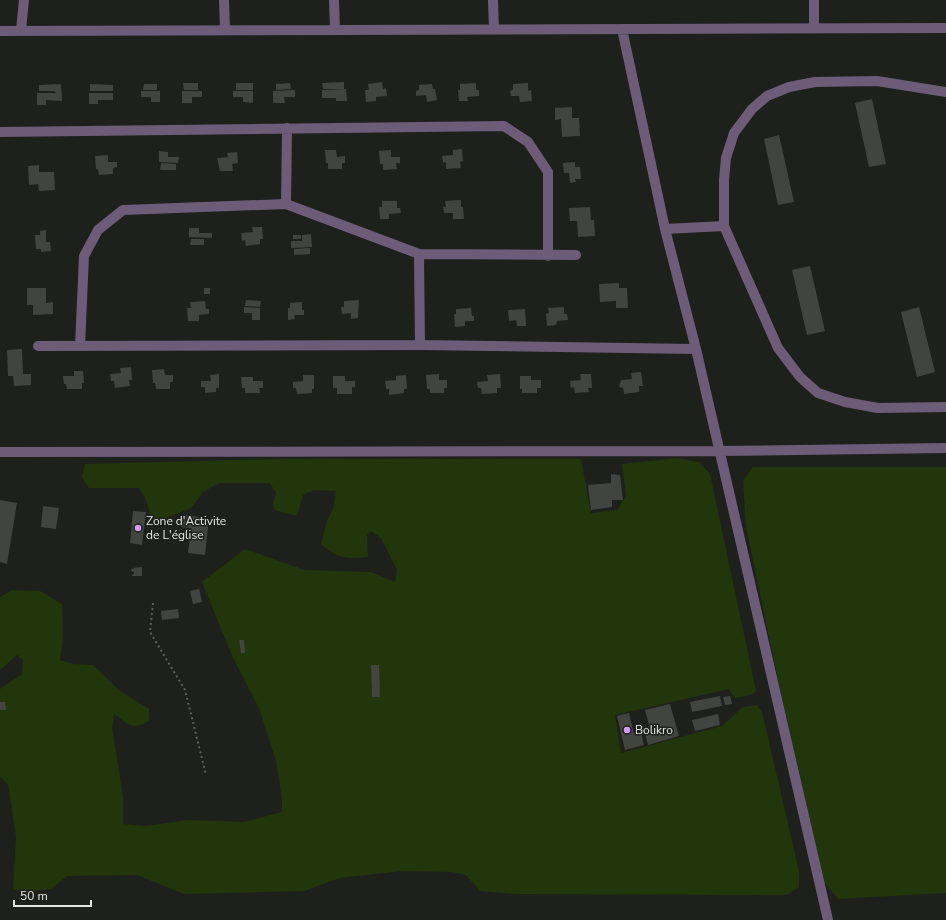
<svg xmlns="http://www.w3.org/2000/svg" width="946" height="920" font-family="'Nunito Sans',sans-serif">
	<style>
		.green { fill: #22360b }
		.building { fill: #424440 }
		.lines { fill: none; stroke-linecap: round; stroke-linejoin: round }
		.path { stroke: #5e605d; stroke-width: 2; stroke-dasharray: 2 3; stroke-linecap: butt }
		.minor { stroke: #6c5c78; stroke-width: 10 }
		.poi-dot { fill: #d39cfc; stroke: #1e201c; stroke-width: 1.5 }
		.labels { text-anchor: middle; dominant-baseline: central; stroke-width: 3; stroke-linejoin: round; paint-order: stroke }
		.poi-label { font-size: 12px; fill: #e4e6e3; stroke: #1e201c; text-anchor: start }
	</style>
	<rect width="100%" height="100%" fill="#1e201c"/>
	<path class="green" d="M677 458 699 462 710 474 756 691 751 695 735 698 729 689 615 715 621 753 722 726 743 707 757 705 762 712 799 871V887L787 895 517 894 480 891 466 875 452 872 402 871 340 878 304 891 184 894 137 875 67 876 51 889 34 891 13 890 16 837 8 784 0 777V689L22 674 23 660 17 655 0 670V597L12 590 40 591 62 604 63 636 60 660 73 664 93 665 120 691 149 709V721C130 732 129 723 114 714L112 728 123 796V824L146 826 188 820 244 822 282 812V799L276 761 259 708 233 658 202 582 245 549 305 570 371 572 395 582 397 570 381 538 371 531 367 535 368 557C345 559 339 559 321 544L327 521 333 509 336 491 314 490 303 495 297 516 274 510 273 503 276 493 270 483H219L203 492 191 508 156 522 152 520 145 497 139 488H89L82 477 85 464 278 459H581L591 513 617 510 626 496 622 464Z
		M753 467H946V893L838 899 824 882 778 680 746 527 743 480Z"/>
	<path class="building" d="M344 82V89H323L322 83Z
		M382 82 383 89 386 88 387 96 376 97V101L366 102 365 90H369L368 84Z
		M183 83H198V90H184Z
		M236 83H253V90H236Z
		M290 83 291 89 276 90V84Z
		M476 83V90H479V96L467 97 468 101H459L458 90H460V84Z
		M528 83V91L531 90 532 101 520 102 519 96H511L510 91 513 90V84Z
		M61 84 62 101 46 100V105H37V93H56L54 91H39V85Z
		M90 84 113 85V91H90Z
		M144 84H157V90H143Z
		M432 84 433 89H435L437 100 427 102 426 95 416 96V91L419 90V85Z
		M346 89 347 101H336V98H322V90Z
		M295 90V97H284L285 103H273V91Z
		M141 91H160V102H151V97H141Z
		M182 91H202V97H192V103H182Z
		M233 91H253V103L243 102V97H233Z
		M89 93H113V100H98V104H89Z
		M872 99 886 164 869 167 855 103Z
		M572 107V118H579L580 136 562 137 561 119 555 120V108Z
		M779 135 794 202 778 205 764 139Z
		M462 149 463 161 460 162 461 168 446 169V163L443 162 442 156 453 155V150Z
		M325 150H336L337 157 345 156V163H342V169H328V163H326Z
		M391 150V157H400V163H396L397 169 383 170V164H380L379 151Z
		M159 151 168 152V157H179L178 163 159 162Z
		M237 152 238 163 232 164 233 171H220L217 158 228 157 227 153Z
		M108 155V162H117V167L113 168V174L99 175 98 169H96L95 156Z
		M575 162V167H580L581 179H575L576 182 570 183 569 173H564L563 163Z
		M161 163 176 164V170H160Z
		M39 165V172H54L55 190 39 191 38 184 29 185 28 166Z
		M461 200V207H463L464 219H453V213H444L443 207H446L445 201Z
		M382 201H397V208H400L401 213 389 214V219H380L379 207H382Z
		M590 207 591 220H594L595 236 578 237 577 221H570L569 208Z
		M252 227H262L263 239H260V244L246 246 245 240 242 241 241 233 253 232Z
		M189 228H199V233H212V238L189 237Z
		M46 230V242H50L51 251 41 252V249H36L35 235H40V231Z
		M311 234 312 247 291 248V241H302V235Z
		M293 235H301V239H293Z
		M191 239H204V245H190Z
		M310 248V254L294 255V249Z
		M810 266 825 331 807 335 792 270Z
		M619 283V288H627L628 308H616V301L600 302 599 284Z
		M27 288H46V303L53 302V314L33 315V305H27Z
		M204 288H210V294H204Z
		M246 300 261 301 260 307 245 306Z
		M359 300 358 318 351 319V313L342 314 341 307H344V301Z
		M205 301 206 309H209V314L199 315V321H188L187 308H191L190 302Z
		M302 302V310H304V315H294L295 319 288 320V308H290V303Z
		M244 307 260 308V320H252V313H244Z
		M564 307V314H567L568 320 557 321 556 325 547 326 546 314 549 313 548 308Z
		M919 307 935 372 917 377 901 312Z
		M471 308 472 316H474V321H465V326L455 327 454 314H456V309Z
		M525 309 526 326H517L516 320 509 321 508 310Z
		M22 349 23 374H31V385L14 386 13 376H8L7 350Z
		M131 367 132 380H129L130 386 115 388 114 381H111L110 374 121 373 120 368Z
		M164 369 165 375H173V382H170V389H156L155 383H153L152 370Z
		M74 371H83L84 383H82V389H67L66 384H64L63 376H74Z
		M641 372 643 386H639V392L624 394 623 388 619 387 621 380 632 379 631 373Z
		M219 374V388H216V392L205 393V387H201V381H211L210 375Z
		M439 374V380H447V388H444V393H430V389H427L426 375Z
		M500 374 501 388H497V393L482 394 481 388H478L477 382 488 381 487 375Z
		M580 374H591L592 388H588L589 392 575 393 574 387 571 388 570 381 581 380Z
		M303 375H314V389H312V393L297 394 296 388H293V382L303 381Z
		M406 375 407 389H404V393L389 395V389H386L385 381 396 380V376Z
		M333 376H345V381H355V387H352V394H337V388H333Z
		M520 376H531V380H541V388H537V393H522V389H520Z
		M241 377H253V381H263V388H259L260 393H245V388H242Z
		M611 474 620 475 623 500H612V507L591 510 588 485 611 483Z
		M0 500 17 503 7 564 0 562Z
		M43 506 59 508 56 529 41 527Z
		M133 511 146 512 142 545 130 543Z
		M182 515 209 518 205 555 188 553 191 528 181 527Z
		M142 567V576H132V575L134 574V572H132L131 569H134L133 568Z
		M199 589 202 602 193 604 190 591Z
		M178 609 179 618 162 620 161 611Z
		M239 640H244L245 653H241Z
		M371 665H379L380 697H372Z
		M720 696 722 706 692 712 690 702Z
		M730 696 732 704 725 705 723 697Z
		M0 702H5L6 710H0Z
		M670 704 679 736 648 745 644 730 650 729 645 710Z
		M629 713 634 734 641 732 644 745 625 750 617 716Z
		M718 714 720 725 695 731 692 720Z"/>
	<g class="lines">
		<path class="path" d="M153 603 150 632 185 690 206 775"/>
		<path class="minor" d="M224 0 225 30
			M334 0 335 30
			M493 0 494 29
			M814 0V28
			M622 29 665 229 696 349 828 920
			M21 30 24 0
			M0 31 946 28
			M946 92 877 81 815 82 789 87 767 96 752 109 734 133 726 158 724 180V226L778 348 800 377 818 393 845 402 878 408 946 407
			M0 132 504 126 528 142 548 172V256
			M286 204 287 128
			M665 229 724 226
			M419 254 420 345
			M38 346 420 345 696 349
			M80 346 84 256 98 230 123 210 286 204 419 254 576 255
			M0 452 718 451 946 448"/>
	</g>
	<g class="poi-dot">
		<circle cx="138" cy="528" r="4"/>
		<circle cx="627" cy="730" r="4"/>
	</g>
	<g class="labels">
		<g class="poi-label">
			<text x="146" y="521">Zone d'Activite<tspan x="146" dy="14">de L'église</tspan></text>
			<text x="635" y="730">Bolikro</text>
		</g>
	</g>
	<path d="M14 900v6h77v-6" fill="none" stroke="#e4e6e3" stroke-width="2"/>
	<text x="20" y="900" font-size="12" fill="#e4e6e3" stroke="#1e201c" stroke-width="3" paint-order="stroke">50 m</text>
</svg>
